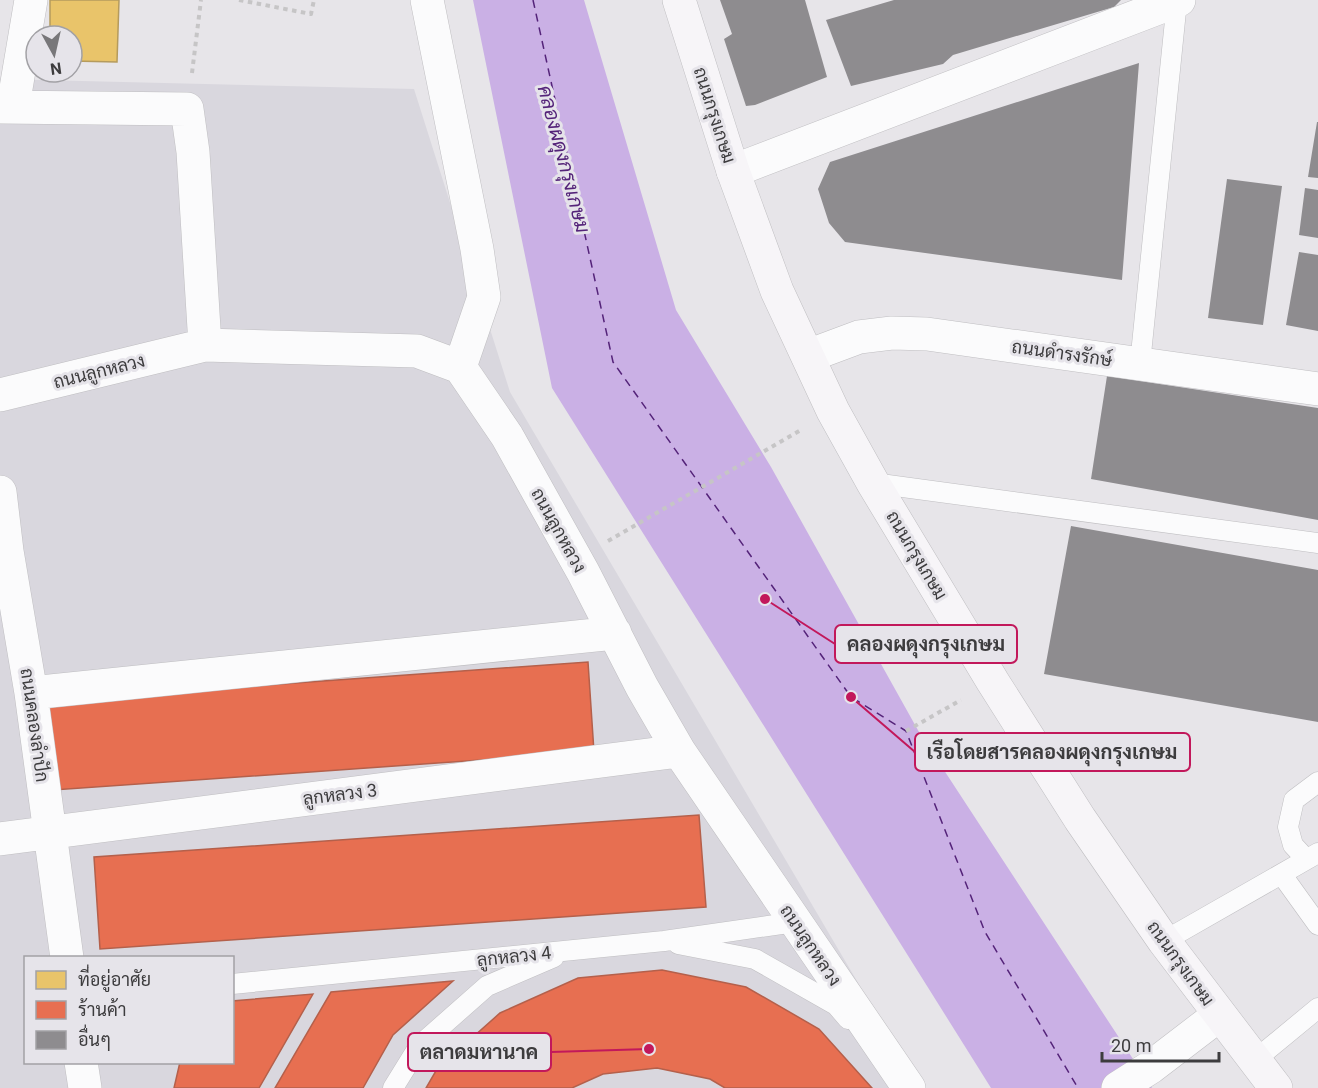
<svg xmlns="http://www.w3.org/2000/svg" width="1318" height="1088" font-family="Roboto,Sarabun,sans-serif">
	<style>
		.built { fill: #d9d7de; fill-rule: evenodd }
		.water { fill: #cab0e5 }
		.homes { fill: #e9c46a; stroke: #b59b5d; stroke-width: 1.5 }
		.shops { fill: #e76f51; stroke: #b4604b; stroke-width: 1.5 }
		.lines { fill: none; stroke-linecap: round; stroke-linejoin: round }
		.ferry { stroke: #542379; stroke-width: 1.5; stroke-dasharray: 8 6; stroke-linecap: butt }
		.building { fill: #8e8c8f }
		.lane-casing { stroke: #bfbec1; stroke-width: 21 }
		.street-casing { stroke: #bfbec1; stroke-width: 34 }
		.secondary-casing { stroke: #bfbec1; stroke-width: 34 }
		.path { stroke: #c6c5c6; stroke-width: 4; stroke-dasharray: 4.5 4.5; stroke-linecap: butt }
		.lane { stroke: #fbfbfc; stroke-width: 20 }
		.street { stroke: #fbfbfc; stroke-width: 33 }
		.secondary { stroke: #f7f5f8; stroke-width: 33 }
		.labels { text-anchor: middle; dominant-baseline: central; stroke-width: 6; stroke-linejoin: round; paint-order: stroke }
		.street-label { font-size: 18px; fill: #3d3c3e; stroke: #e6e4ea }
		.water-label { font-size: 20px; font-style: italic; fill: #542379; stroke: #e6e4ea }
		.leader { fill: none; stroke: #c2185b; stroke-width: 2 }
		.callout-dot { fill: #c2185b; stroke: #e6e4ea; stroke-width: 2 }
		.callout { fill: #e6e4ea; stroke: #c2185b; stroke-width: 2 }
		.callout-label { font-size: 20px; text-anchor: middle; font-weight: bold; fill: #3d3c3e }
	</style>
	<rect width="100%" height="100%" fill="#e7e5e9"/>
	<path class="built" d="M0 79 414 89 510 392 920 1088H0ZM26 958H232V1062H26Z"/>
	<path class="water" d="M473 0H584L676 310 771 467 919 732 1152 1088H991L552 388Z"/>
	<path class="homes" d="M50 0H119L117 62 72 61V36H50Z"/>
	<path class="shops" d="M588 662 594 752 53 790 47 701Z
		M699 815 706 907 100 949 94 857Z
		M662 970 746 987 819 1029 872 1088H725L710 1079 657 1068 603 1074 572 1088H426L437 1069 500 1013 578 978Z
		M453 981 393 1035 363 1088H275L331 992Z
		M313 994 259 1088H174L180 1062H232V1001Z"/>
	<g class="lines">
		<path class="ferry" d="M533 0 613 362 851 697 906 731 985 932 1078 1088"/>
	</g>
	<path class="building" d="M720 0H805L827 77 755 105 746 106 724 39 732 34Z
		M894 0H1121L1114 7 953 55 943 64 851 86 826 20Z
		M1139 63 1122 280 845 242 829 223 818 189 830 162Z
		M1317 122H1318V178L1308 177Z
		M1227 179 1282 186 1263 325 1208 318Z
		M1305 188 1318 190V238L1299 235Z
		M1299 252 1318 255V331L1286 325Z
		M1107 376 1318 408V520L1091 479Z
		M1071 526 1318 570V722L1044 674Z"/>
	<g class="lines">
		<defs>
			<path id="lane" d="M1140 364 1177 1
				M873 483 1318 543
				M1306 859 1293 845 1288 827 1294 800 1318 782
				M1282 875 1318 925
				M1164 941 1318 853
				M678 944 755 959 836 1005 848 1019
				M232 984 664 941 795 922
				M1255 1060 1318 1008
				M393 1088 419 1046 487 986 554 957"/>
			<path id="street" d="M427 0 477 249 484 297 460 367
				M13 106 31 0
				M0 107 187 109 193 152 205 345
				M733 171 1179 0
				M808 356 859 337 892 333 927 334 1318 389
				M0 395 205 345 417 351 460 367 507 436 583 572 642 687 679 751 909 1088
				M0 492 7 551 31 693 67 958
				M31 693 615 633
				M0 839 679 751
				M81 1062 85 1088
				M1118 1088 1151 1067 1219 1015"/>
			<path id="secondary" d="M679 0 733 171 777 291 833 411 873 483 993 682 1080 819 1164 941 1276 1088"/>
		</defs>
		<use href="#lane" class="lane-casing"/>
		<use href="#street" class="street-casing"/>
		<use href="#secondary" class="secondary-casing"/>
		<path class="path" d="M239 0 311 14 314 0
			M192 73 201 0
			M608 541 801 430
			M906 731 961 700"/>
		<use href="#lane" class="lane"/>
		<use href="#street" class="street"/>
		<use href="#secondary" class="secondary"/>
	</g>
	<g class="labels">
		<g class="street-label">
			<text transform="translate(715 115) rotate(72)">ถนนกรุงเกษม</text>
			<text transform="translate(1062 353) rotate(8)">ถนนดำรงรักษ์</text>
			<text transform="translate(99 371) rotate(-14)">ถนนลูกหลวง</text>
			<text transform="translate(559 530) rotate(61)">ถนนลูกหลวง</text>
			<text transform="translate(917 555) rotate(59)">ถนนกรุงเกษม</text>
			<text transform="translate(35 725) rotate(82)">ถนนคลองลำปัก</text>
			<text transform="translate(340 794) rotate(-7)">ลูกหลวง 3</text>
			<text transform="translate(811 945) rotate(56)">ถนนลูกหลวง</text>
			<text transform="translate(514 956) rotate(-6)">ลูกหลวง 4</text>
			<text transform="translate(1181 963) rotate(54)">ถนนกรุงเกษม</text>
		</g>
		<g class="water-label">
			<text transform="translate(564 159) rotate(75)">คลองผดุงกรุงเกษม</text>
		</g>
	</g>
	<path class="leader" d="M765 599L835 644M851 697L915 752M649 1049L551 1052"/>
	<g class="callout-dot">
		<circle cx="765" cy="599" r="6"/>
		<circle cx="851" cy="697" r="6"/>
		<circle cx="649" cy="1049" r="6"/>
	</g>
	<g class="callout">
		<rect x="835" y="625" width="182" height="38" rx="6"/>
		<rect x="915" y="733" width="275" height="38" rx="6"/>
		<rect x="408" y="1033" width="143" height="38" rx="6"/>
	</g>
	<g class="callout-label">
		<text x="926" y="651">คลองผดุงกรุงเกษม</text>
		<text x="1052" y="759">เรือโดยสารคลองผดุงกรุงเกษม</text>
		<text x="479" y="1059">ตลาดมหานาค</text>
	</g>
	<rect x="24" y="956" width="210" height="108" fill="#e6e4ea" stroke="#a2a1a5" stroke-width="1.5"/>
	<rect x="36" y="971" width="30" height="18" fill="#e9c46a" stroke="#a2a1a5" stroke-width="1.5"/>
	<text x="78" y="986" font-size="18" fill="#3d3c3e">ที่อยู่อาศัย</text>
	<rect x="36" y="1001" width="30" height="18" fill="#e76f51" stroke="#a2a1a5" stroke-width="1.5"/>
	<text x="78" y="1016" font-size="18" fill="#3d3c3e">ร้านค้า</text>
	<rect x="36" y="1031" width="30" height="18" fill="#8e8c8f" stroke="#a2a1a5" stroke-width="1.5"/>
	<text x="78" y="1046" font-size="18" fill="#3d3c3e">อื่นๆ</text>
	<g transform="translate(54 54) rotate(172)"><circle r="28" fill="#e6e4ea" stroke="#a2a1a5" stroke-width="1.5"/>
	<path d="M0-4.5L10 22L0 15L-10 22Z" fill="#78777a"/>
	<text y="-9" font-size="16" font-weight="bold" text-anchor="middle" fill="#3d3c3e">N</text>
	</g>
	<path d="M1102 1052v9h117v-9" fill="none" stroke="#3d3c3e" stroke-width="3"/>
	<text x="1111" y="1052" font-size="18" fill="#3d3c3e" stroke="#e6e4ea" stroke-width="4.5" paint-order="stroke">20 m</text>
</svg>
